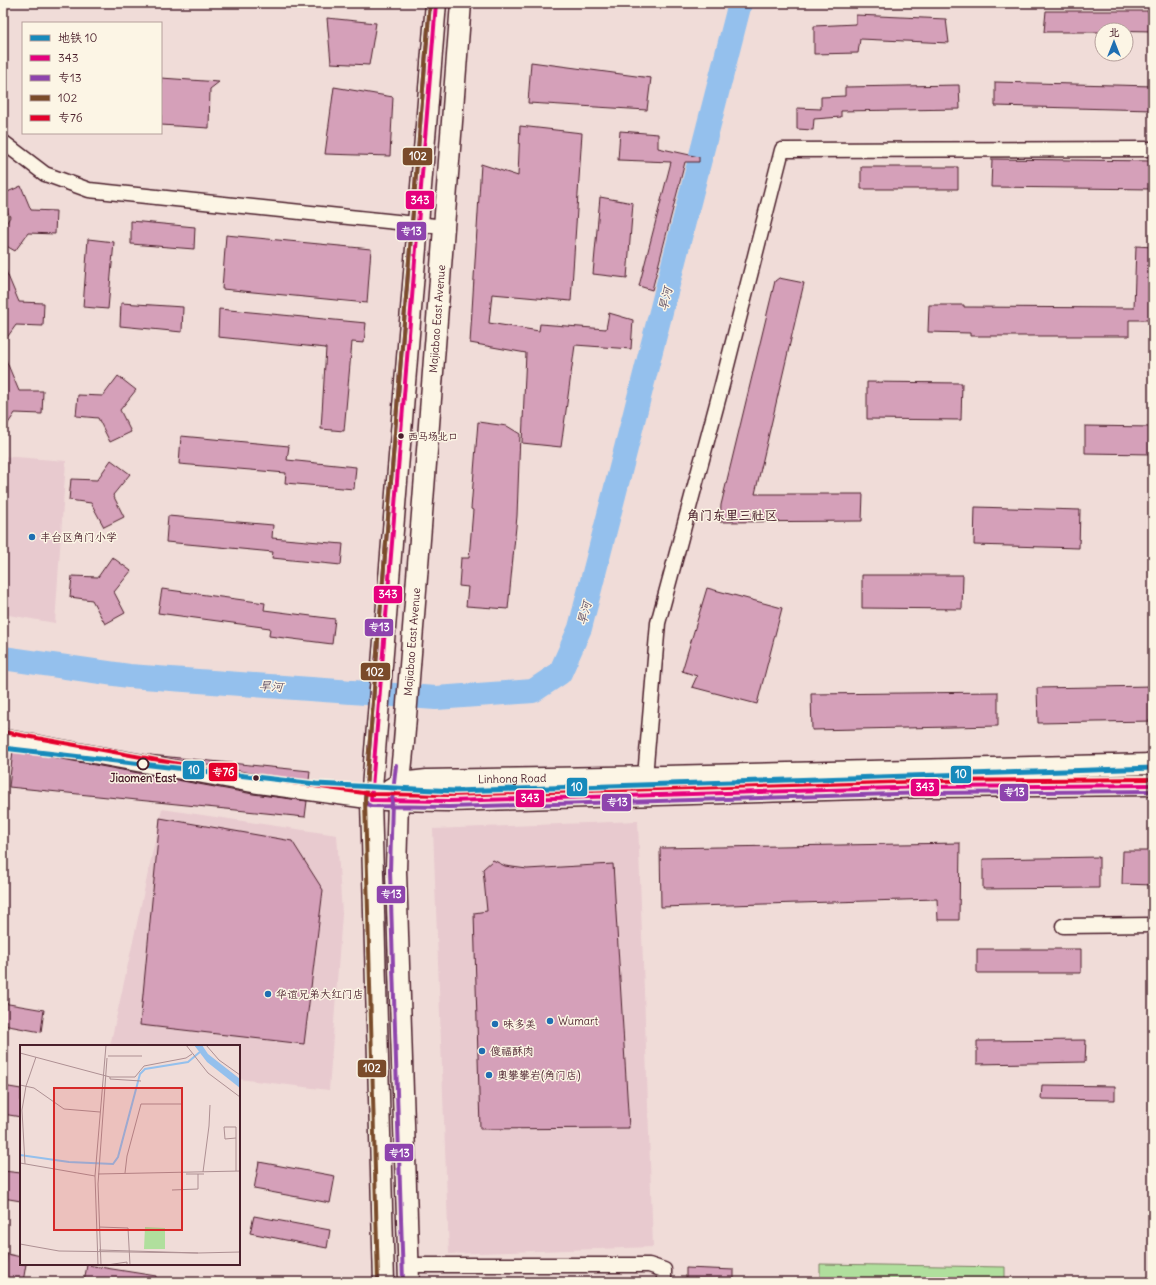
<svg xmlns="http://www.w3.org/2000/svg" width="1156" height="1285" font-family="Delius,'LXGW WenKai TC',sans-serif">
	<style>
		.built { fill: #e8cacf }
		.green { fill: #b0df9d; stroke: #7d7f64 }
		.lines { fill: none; stroke-linecap: round; stroke-linejoin: round }
		.river { stroke: #94c0ed; stroke-width: 24 }
		.building { fill: #d5a0b9; stroke: #4a1f2b }
		.minor-casing { stroke: #4a1f2b; stroke-width: 17 }
		.tertiary-casing { stroke: #4a1f2b; stroke-width: 20 }
		.secondary-casing { stroke: #4a1f2b; stroke-width: 23 }
		.minor { stroke: #fcf5e5; stroke-width: 14 }
		.tertiary { stroke: #fcf5e5; stroke-width: 17 }
		.secondary { stroke: #fcf5e5; stroke-width: 20 }
		.bus-1-casing { stroke: #fcf5e5; stroke-width: 7 }
		.bus-2-casing { stroke: #fcf5e5; stroke-width: 7 }
		.bus-3-casing { stroke: #fcf5e5; stroke-width: 7 }
		.bus-4-casing { stroke: #fcf5e5; stroke-width: 7 }
		.bus-1 { stroke: #e5007d; stroke-width: 4 }
		.bus-2 { stroke: #8e44ad; stroke-width: 4 }
		.bus-3 { stroke: #7a4b2a; stroke-width: 4 }
		.bus-4 { stroke: #e4002b; stroke-width: 4 }
		.metro-1-casing { stroke: #fcf5e5; stroke-width: 8 }
		.metro-1 { stroke: #178abb; stroke-width: 5 }
		.bus-dot { fill: #4a1f2b; stroke: #fcf5e5; stroke-width: 1.5 }
		.poi-dot { fill: #1f6fb2; stroke: #fcf5e5; stroke-width: 1.5 }
		.stop-dot { fill: #fcf5e5; stroke: #4a1f2b; stroke-width: 2 }
		.labels { text-anchor: middle; dominant-baseline: central; stroke-width: 3; stroke-linejoin: round; paint-order: stroke }
		.bus-label { font-size: 10px; fill: #4a1f2b; stroke: #fcf5e5; text-anchor: start }
		.street-label { font-size: 11px; fill: #4a1f2b; stroke: #fcf5e5 }
		.poi-label { font-size: 11px; fill: #4a1f2b; stroke: #fcf5e5; text-anchor: start }
		.stop-label { font-size: 11px; font-weight: bold; fill: #4a1f2b; stroke: #fcf5e5 }
		.water-label { font-size: 12px; font-style: italic; fill: #604f65; stroke: #fcf5e5 }
		.quarter-label { font-size: 13px; font-weight: bold; fill: #4a1f2b; stroke: #fcf5e5 }
		.inset-river { fill: none; stroke: #94c0ed; stroke-width: 2 }
		.inset-road { fill: none; stroke: #ae9093; stroke-width: 1 }
		.view { fill: #d62828; fill-opacity: 0.15; stroke: #d62828; stroke-width: 2 }
		.inset-edge { fill: none; stroke: #4a1f2b; stroke-width: 2 }
		.line-badge { stroke: #fcf5e5; stroke-width: 1.5 }
		.badge-label { font-size: 11px; text-anchor: middle; font-weight: bold; fill: #fff }
	</style>
	<rect width="100%" height="100%" fill="#f0dcd8"/>
	<filter id="ink" filterUnits="userSpaceOnUse"><feTurbulence type="fractalNoise" baseFrequency=".025" numOctaves="2"/><feDisplacementMap in="SourceGraphic" scale="8" xChannelSelector="R" yChannelSelector="G"/><feConvolveMatrix kernelMatrix="1 2 1 2 8 2 1 2 1" color-interpolation-filters="sRGB"/></filter>
	<g filter="url(#ink)">
		<path class="built" d="M3 456 66 461 55 623 3 614Z
			M162 809 337 835 342 914 329 1090 239 1079V1046H110Z
			M638 821 653 1247 449 1254 433 829Z
			M549 1280V1282H462Z"/>
		<path class="green" d="M820 1264 1005 1267V1282H820Z"/>
		<g class="lines">
			<path class="river" d="M3 658 129 676 436 698 533 691 560 673 580 628 740 3"/>
		</g>
		<path class="building" d="M1046 11H1153V31L1102 30V32H1044Z
			M856 15 946 19 949 43 860 39 858 53 814 54V26L856 24Z
			M327 18 376 23 369 65 331 63Z
			M531 62 651 78 647 110 528 103Z
			M161 78 219 82 210 89 209 128 161 125Z
			M995 82 1153 86V110L995 106Z
			M959 85 960 109 841 111V117L814 119 813 130 797 129V108L821 109V97L845 96V87Z
			M334 87 393 97 390 156 325 154Z
			M520 126 582 133 571 301 492 294 489 323 539 331 540 324 606 329 609 313 633 320 631 349 575 345 561 447 522 443 526 353 470 343 481 164 518 176Z
			M620 131 658 134V148L699 157V162H685L652 290 639 286 671 162 618 160Z
			M992 159 1153 161V189L991 187Z
			M861 167H958V189H861Z
			M21 186 31 210 56 211 55 234 28 233 15 251 3 244V229L10 217 3 202V194Z
			M600 197 633 203 627 278 593 274Z
			M131 221 195 227 194 249 131 244Z
			M226 235 371 249 367 303 222 289Z
			M88 239 114 242 108 309 83 307Z
			M1136 246 1153 247V320H1129V336H970V333L928 332 929 305H964V307L1134 308Z
			M3 264 19 302 44 303 43 326 16 325 3 343Z
			M779 278 804 283 755 494H863L862 521 720 522 721 505 775 281Z
			M121 303 183 307 182 332 120 326Z
			M219 309 366 323 364 343 352 342 344 431 321 429 326 348 218 337Z
			M3 353 19 391H43L42 414 15 413 3 431Z
			M118 376 136 390 120 410 131 432 110 442 98 418 76 416 78 395 103 396Z
			M867 382 962 383 961 420 867 419Z
			M478 422 507 426 520 434 517 516 508 609 466 606 468 587 459 586 461 558H469L473 510 471 509Z
			M1085 426 1153 427V454L1085 453Z
			M181 436 289 446 287 460 356 467 354 489 285 483 286 473 179 464Z
			M111 460 130 474 113 495 124 517 104 527 91 503 69 500 71 479 97 480Z
			M975 507 1080 510 1079 548 974 545Z
			M168 516 273 525 272 538 343 544 341 565 272 558 273 552 166 542Z
			M112 557 131 571 114 592 125 613 105 624 92 600 70 597 72 576 98 577Z
			M862 575H963L962 609 862 608Z
			M707 588 782 608 757 704 692 687 697 676 682 671Z
			M162 589 265 603 264 610 335 619 332 644 269 636 270 628 158 613Z
			M1153 686V721L1038 723 1037 688Z
			M998 692V726L812 730 811 694Z
			M13 750 253 794 307 801 305 817 9 787Z
			M150 755 310 771 309 781 257 774Z
			M160 818 292 841 323 890 304 1044 140 1025Z
			M960 843 959 920H938L937 899 661 907 660 848Z
			M1123 851H1153V885L1122 884Z
			M1099 857V888L983 889V859Z
			M493 860 505 866 527 869 613 864 629 1128 480 1129 474 913 487 911 483 869Z
			M977 949H1081V973H977Z
			M3 1003 44 1010 41 1032 3 1025Z
			M1086 1040 1085 1062 977 1064V1041Z
			M1042 1085 1115 1086V1100L1041 1099Z
			M3 1086 21 1089V1117L3 1114Z
			M259 1162 335 1176 330 1203 254 1189Z
			M3 1171 21 1173V1201L3 1198Z
			M254 1216 330 1230 327 1248 250 1233Z
			M7 1254 21 1257V1264H26L23 1282H3Z
			M87 1265 156 1276V1282H84Z
			M686 1268 734 1270V1280L686 1278Z"/>
		<g class="lines">
			<defs>
				<path id="minor" d="M3 142 45 174 89 190 445 227
					M645 777 658 623 722 385 782 150 1153 149
					M1063 926 1153 925
					M409 1265H649L664 1270V1282"/>
				<path id="tertiary" d="M3 738 255 784 371 800"/>
				<g id="secondary">
					<path id="s1" d="M390 789 400 783 427 780 665 776 1153 764"/>
					<path d="M385 800 449 801 929 787 1153 785"/>
					<path d="M384 1282 371 800 436 3"/>
					<path id="s2" d="M409 1282 396 871 398 801 404 742 428 438 461 3"/>
				</g>
			</defs>
			<use href="#minor" class="minor-casing"/>
			<use href="#tertiary" class="tertiary-casing"/>
			<use href="#secondary" class="secondary-casing"/>
			<use href="#minor" class="minor"/>
			<use href="#tertiary" class="tertiary"/>
			<use href="#secondary" class="secondary"/>
			<defs>
				<path id="bus-1" d="M436 3 371 800 449 801 929 787 1153 785"/>
				<path id="bus-2" d="M430 3 365 800 367 804 371 806 449 807 929 793 1153 791
					M396 765 392 801 390 871 403 1282"/>
				<path id="bus-3" d="M378 1282 365 800 430 3"/>
				<path id="bus-4" d="M4 732 256 778 371 794 449 795 929 781 1153 779"/>
			</defs>
			<use href="#bus-1" class="bus-1-casing"/>
			<use href="#bus-2" class="bus-2-casing"/>
			<use href="#bus-3" class="bus-3-casing"/>
			<use href="#bus-4" class="bus-4-casing"/>
			<use href="#bus-1" class="bus-1"/>
			<use href="#bus-2" class="bus-2"/>
			<use href="#bus-3" class="bus-3"/>
			<use href="#bus-4" class="bus-4"/>
			<defs>
				<path id="metro-1" d="M3 748 316 784 455 791 1153 768"/>
			</defs>
			<use href="#metro-1" class="metro-1-casing"/>
			<use href="#metro-1" class="metro-1"/>
		</g>
	</g>
	<g class="bus-dot">
		<circle cx="401" cy="436" r="3.5"/>
		<circle cx="256" cy="778" r="3.5"/>
	</g>
	<g class="poi-dot">
		<circle cx="32" cy="537" r="4"/>
		<circle cx="268" cy="994" r="4"/>
		<circle cx="550" cy="1021" r="4"/>
		<circle cx="495" cy="1024" r="4"/>
		<circle cx="482" cy="1051" r="4"/>
		<circle cx="489" cy="1075" r="4"/>
	</g>
	<circle class="stop-dot" cx="143" cy="764" r="5.5"/>
	<g class="labels">
		<g class="bus-label">
			<text x="408" y="436">西马场北口</text>
		</g>
		<g class="street-label">
			<text stroke="none"><textPath href="#s2" startOffset="965">Majiabao East Avenue</textPath></text>
			<text stroke="none"><textPath href="#s2" startOffset="641">Majiabao East Avenue</textPath></text>
			<text stroke="none"><textPath href="#s1" startOffset="124">Linhong Road</textPath></text>
		</g>
		<g class="poi-label">
			<text x="40" y="537">丰台区角门小学</text>
			<text x="276" y="994">华谊兄弟大红门店</text>
			<text x="558" y="1021">Wumart</text>
			<text x="503" y="1024">味多美</text>
			<text x="490" y="1051">傻福酥肉</text>
			<text x="497" y="1075">奥攀攀岩(角门店)</text>
		</g>
		<g class="stop-label">
			<text x="143" y="778">Jiaomen East</text>
		</g>
		<g class="water-label">
			<text transform="translate(665 299) rotate(-76)">旱河</text>
			<text transform="translate(584 613) rotate(-75)">旱河</text>
			<text transform="translate(271 686) rotate(4)">旱河</text>
		</g>
		<g class="quarter-label">
			<text x="732" y="515">角门东里三社区</text>
		</g>
	</g>
	<g transform="translate(20 1045)">
		<rect width="220" height="220" fill="#f0dcd8"/>
		<path d="M125 182 145 183V204H124Z" fill="#b0df9d"/>
		<path d="M174 0H182L188 9 220 34V43L187 17Z" fill="#94c0ed"/>
		<path class="inset-river" d="M0 110 49 117 93 119 98 112 120 29 125 24 168 17 181 6"/>
		<path class="inset-road" d="M166 0 188 28 220 52M186 0 199 15 220 30M0 8 90 32H115L124 21 166 13 172 9M88 11H122M90 32V34L121 36M0 40 14 43 44 64 80 67M0 118 75 131M5 119 2 65 6 41 16 12M216 126V82H204L205 94 216 93M183 127 189 81 190 60M105 128 107 111 121 59H162M78 129 220 126M166 129H184M152 145 178 144V129M79 182 108 183 110 220M0 199 39 206 178 208 79 205M178 208 220 207M78 220 75 131 86 0M81 220 78 139 87 13M87 220 107 217V220"/>
		<path class="view" d="M34 43H162V185H34Z"/>
		<rect width="220" height="220" class="inset-edge"/>
	</g>
	<g class="line-badge">
		<rect x="402" y="147" width="31" height="19" rx="4" fill="#7a4b2a"/>
		<rect x="405" y="190" width="30" height="20" rx="4" fill="#e5007d"/>
		<rect x="396" y="221" width="31" height="20" rx="4" fill="#8e44ad"/>
		<rect x="373" y="585" width="30" height="19" rx="4" fill="#e5007d"/>
		<rect x="364" y="618" width="30" height="19" rx="4" fill="#8e44ad"/>
		<rect x="360" y="662" width="31" height="19" rx="4" fill="#7a4b2a"/>
		<rect x="182" y="760" width="23" height="20" rx="4" fill="#178abb"/>
		<rect x="208" y="762" width="30" height="20" rx="4" fill="#e4002b"/>
		<rect x="950" y="765" width="22" height="19" rx="4" fill="#178abb"/>
		<rect x="566" y="777" width="22" height="20" rx="4" fill="#178abb"/>
		<rect x="910" y="778" width="30" height="19" rx="4" fill="#e5007d"/>
		<rect x="999" y="783" width="30" height="19" rx="4" fill="#8e44ad"/>
		<rect x="515" y="789" width="30" height="19" rx="4" fill="#e5007d"/>
		<rect x="601" y="793" width="31" height="19" rx="4" fill="#8e44ad"/>
		<rect x="376" y="885" width="30" height="19" rx="4" fill="#8e44ad"/>
		<rect x="357" y="1059" width="30" height="19" rx="4" fill="#7a4b2a"/>
		<rect x="384" y="1143" width="30" height="19" rx="4" fill="#8e44ad"/>
	</g>
	<g class="badge-label">
		<text x="418" y="160">102</text>
		<text x="420" y="204">343</text>
		<text x="411" y="235">专13</text>
		<text x="388" y="598">343</text>
		<text x="379" y="631">专13</text>
		<text x="375" y="676">102</text>
		<text x="194" y="774">10</text>
		<text x="223" y="776">专76</text>
		<text x="961" y="778">10</text>
		<text x="577" y="791">10</text>
		<text x="925" y="791">343</text>
		<text x="1014" y="796">专13</text>
		<text x="530" y="802">343</text>
		<text x="617" y="806">专13</text>
		<text x="391" y="898">专13</text>
		<text x="372" y="1072">102</text>
		<text x="399" y="1157">专13</text>
	</g>
	<rect width="1156" height="1285" fill="none" stroke="#fcf5e5" stroke-width="16"/>
	<rect x="8" y="8" width="1140" height="1269" fill="none" stroke="#4a1f2b" stroke-width="1.5" filter="url(#ink)"/>
	<rect x="22" y="22" width="140" height="112" fill="#fcf5e5" stroke="#b59f9b"/>
	<rect x="30" y="35" width="20" height="6" fill="#178abb" stroke="#b59f9b"/>
	<text x="58" y="42" font-size="12" fill="#4a1f2b">地铁 10</text>
	<rect x="30" y="55" width="20" height="6" fill="#e5007d" stroke="#b59f9b"/>
	<text x="58" y="62" font-size="12" fill="#4a1f2b">343</text>
	<rect x="30" y="75" width="20" height="6" fill="#8e44ad" stroke="#b59f9b"/>
	<text x="58" y="82" font-size="12" fill="#4a1f2b">专13</text>
	<rect x="30" y="95" width="20" height="6" fill="#7a4b2a" stroke="#b59f9b"/>
	<text x="58" y="102" font-size="12" fill="#4a1f2b">102</text>
	<rect x="30" y="115" width="20" height="6" fill="#e4002b" stroke="#b59f9b"/>
	<text x="58" y="122" font-size="12" fill="#4a1f2b">专76</text>
	<g transform="translate(1114 42)"><circle r="19" fill="#fcf5e5" stroke="#b59f9b"/>
	<path d="M0-3L7 15L0 10L-7 15Z" fill="#1f6fb2"/>
	<text y="-6" font-size="11" font-weight="bold" text-anchor="middle" fill="#4a1f2b">北</text>
	</g>
</svg>
